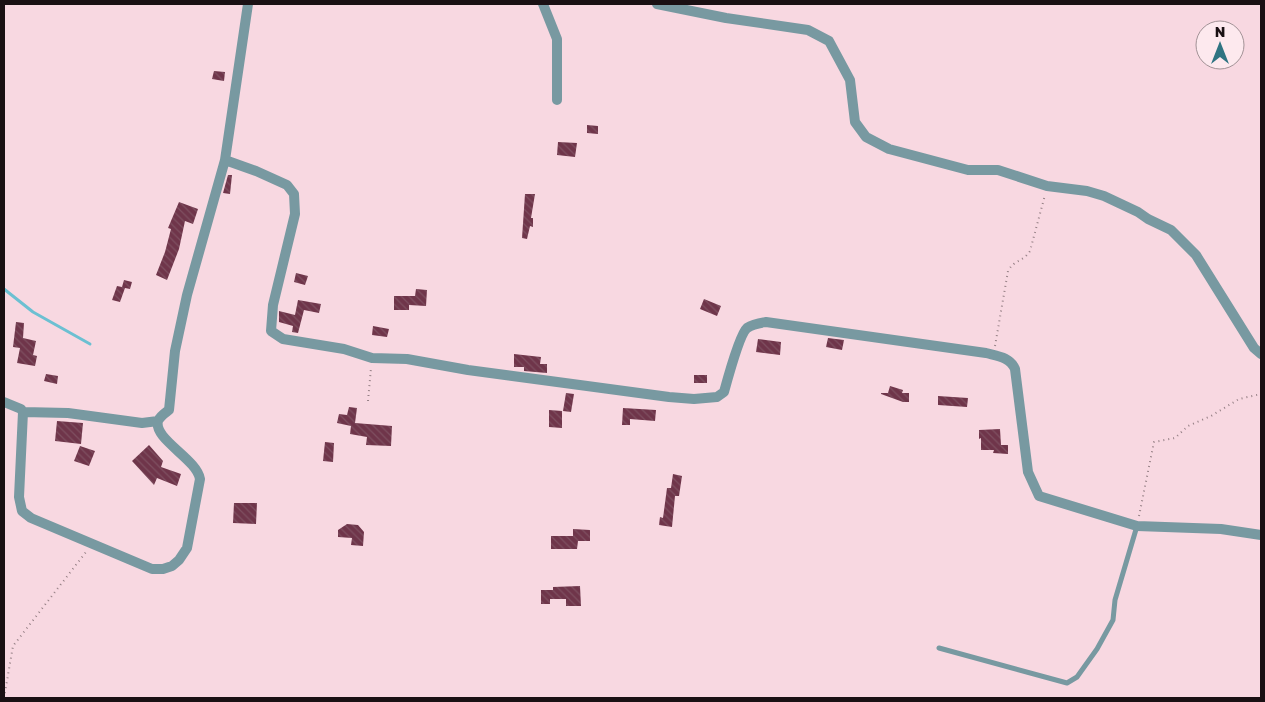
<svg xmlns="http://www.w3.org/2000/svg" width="1265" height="702" font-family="'Golos Text',sans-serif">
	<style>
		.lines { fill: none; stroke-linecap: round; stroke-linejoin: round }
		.stream { stroke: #6cc0d2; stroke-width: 3 }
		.building { fill: url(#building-back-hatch) }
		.path { stroke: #968086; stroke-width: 2; stroke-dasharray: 1 4; stroke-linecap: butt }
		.service { stroke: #7899a1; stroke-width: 5 }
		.minor { stroke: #7899a1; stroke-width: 10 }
	</style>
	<defs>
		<pattern id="building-back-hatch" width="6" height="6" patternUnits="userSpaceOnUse" patternTransform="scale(1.25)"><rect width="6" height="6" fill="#6f354a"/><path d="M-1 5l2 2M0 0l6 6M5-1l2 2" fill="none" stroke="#7e4f60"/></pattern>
	</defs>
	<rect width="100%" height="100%" fill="#f8d8e1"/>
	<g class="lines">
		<path class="stream" d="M4 289 33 312 90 344"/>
	</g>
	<path class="building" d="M214 71 225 72 224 81 212 79Z
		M587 125 598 126V134L587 133Z
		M558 142 577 143 575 157 557 155Z
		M228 175H232L230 194 223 193Z
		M525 194H535L531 218H533V227L530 226 527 239 522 238Z
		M179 202 198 209 193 224 185 221 179 249 167 280 156 275 165 252 171 229 168 228Z
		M296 273 308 276 305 285 294 282Z
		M124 280 132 282 130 289 125 288 120 302 112 300 117 286 122 287Z
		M416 289 427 290 426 306 409 305V310H394V296H415Z
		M704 299 721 306 717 316 700 309Z
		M298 300 321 304 319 313 304 310 298 333 292 332 293 326 279 322V311L295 315Z
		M16 322 24 323 23 338 36 341 33 355 37 356 35 366 17 363 20 348 13 347Z
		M373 326 389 329 387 337 372 335Z
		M828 338 844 340 842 350 826 347Z
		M758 339 781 342 780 355 756 352Z
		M514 354 541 357 540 364H547V373L524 371V367H514Z
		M46 374 58 376 57 384 44 381Z
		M694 375H707V383H694Z
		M890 386 903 390 902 393H909V402H903L881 394V393H888Z
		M566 393 574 394 571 412 563 411Z
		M938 396 968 398 967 407 938 405Z
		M349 407 357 408 355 423 392 426 391 446 366 445 367 437 350 434 351 426 337 423 339 414 347 415Z
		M623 408 656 410 655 421 630 419V425H622Z
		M549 410 562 411V428L549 427Z
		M57 421 83 423 81 444 55 441Z
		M1000 429 1001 445H1008V454L993 453 994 450H981V438L979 439V430Z
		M325 442 334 443 333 462 323 461Z
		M149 445 163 461 161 467 181 474 177 486 157 478 154 485 132 461Z
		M80 446 95 451 89 466 74 461Z
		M673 474 682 476 679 496H675L672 527 659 525 660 517 663 518 667 488H671Z
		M234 503H257L256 524 233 523Z
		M347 524 358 525 364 532 363 546 351 545 352 538 338 537V530Z
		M573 529 590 530V541H578L577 549H551V536H573Z
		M580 586 581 606H566V599H550V604H541V590H553V587Z"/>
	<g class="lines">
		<path class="path" d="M995 346 1008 271C1016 258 1022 263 1030 251L1045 195
			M368 401 371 368
			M1139 516 1154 442 1175 438 1188 426 1211 416 1239 399 1261 394
			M4 698 13 646 86 552"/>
		<path class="service" d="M939 648 1067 683 1077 677 1097 649 1113 620 1115 600 1137 526"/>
		<path class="minor" d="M248 4 225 160 256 171 287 185 294 194 295 214 273 305 271 331 283 339 344 349 372 358 407 359 468 370 669 397 694 399 717 397 724 392C727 381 740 334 747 328 753 324 760 323 766 322L986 353C997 356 1010 357 1015 369L1028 472 1039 496 1137 526 1221 529 1261 535
			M543 4 557 39V100
			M657 4 726 18 808 30 829 41 850 80 855 122 866 137 889 149 968 170H998L1047 186 1087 191 1104 196 1138 212 1148 219 1171 230 1196 255 1254 348 1261 354
			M4 402 21 409 23 412 19 497 22 511 31 518 152 569H163L172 566 179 560 187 548 200 479C197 459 153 439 158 421 160 416 165 413 169 410L175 351 187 295 225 160
			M23 412 68 413 142 423 158 421"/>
	</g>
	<rect width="1265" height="702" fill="none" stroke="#1a1013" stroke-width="10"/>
	<g transform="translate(1220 45)"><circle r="24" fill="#fde9ee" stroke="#a29296"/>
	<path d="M0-4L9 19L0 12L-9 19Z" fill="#2f7482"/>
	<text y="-8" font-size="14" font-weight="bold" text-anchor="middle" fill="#1a1013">N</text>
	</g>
</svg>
